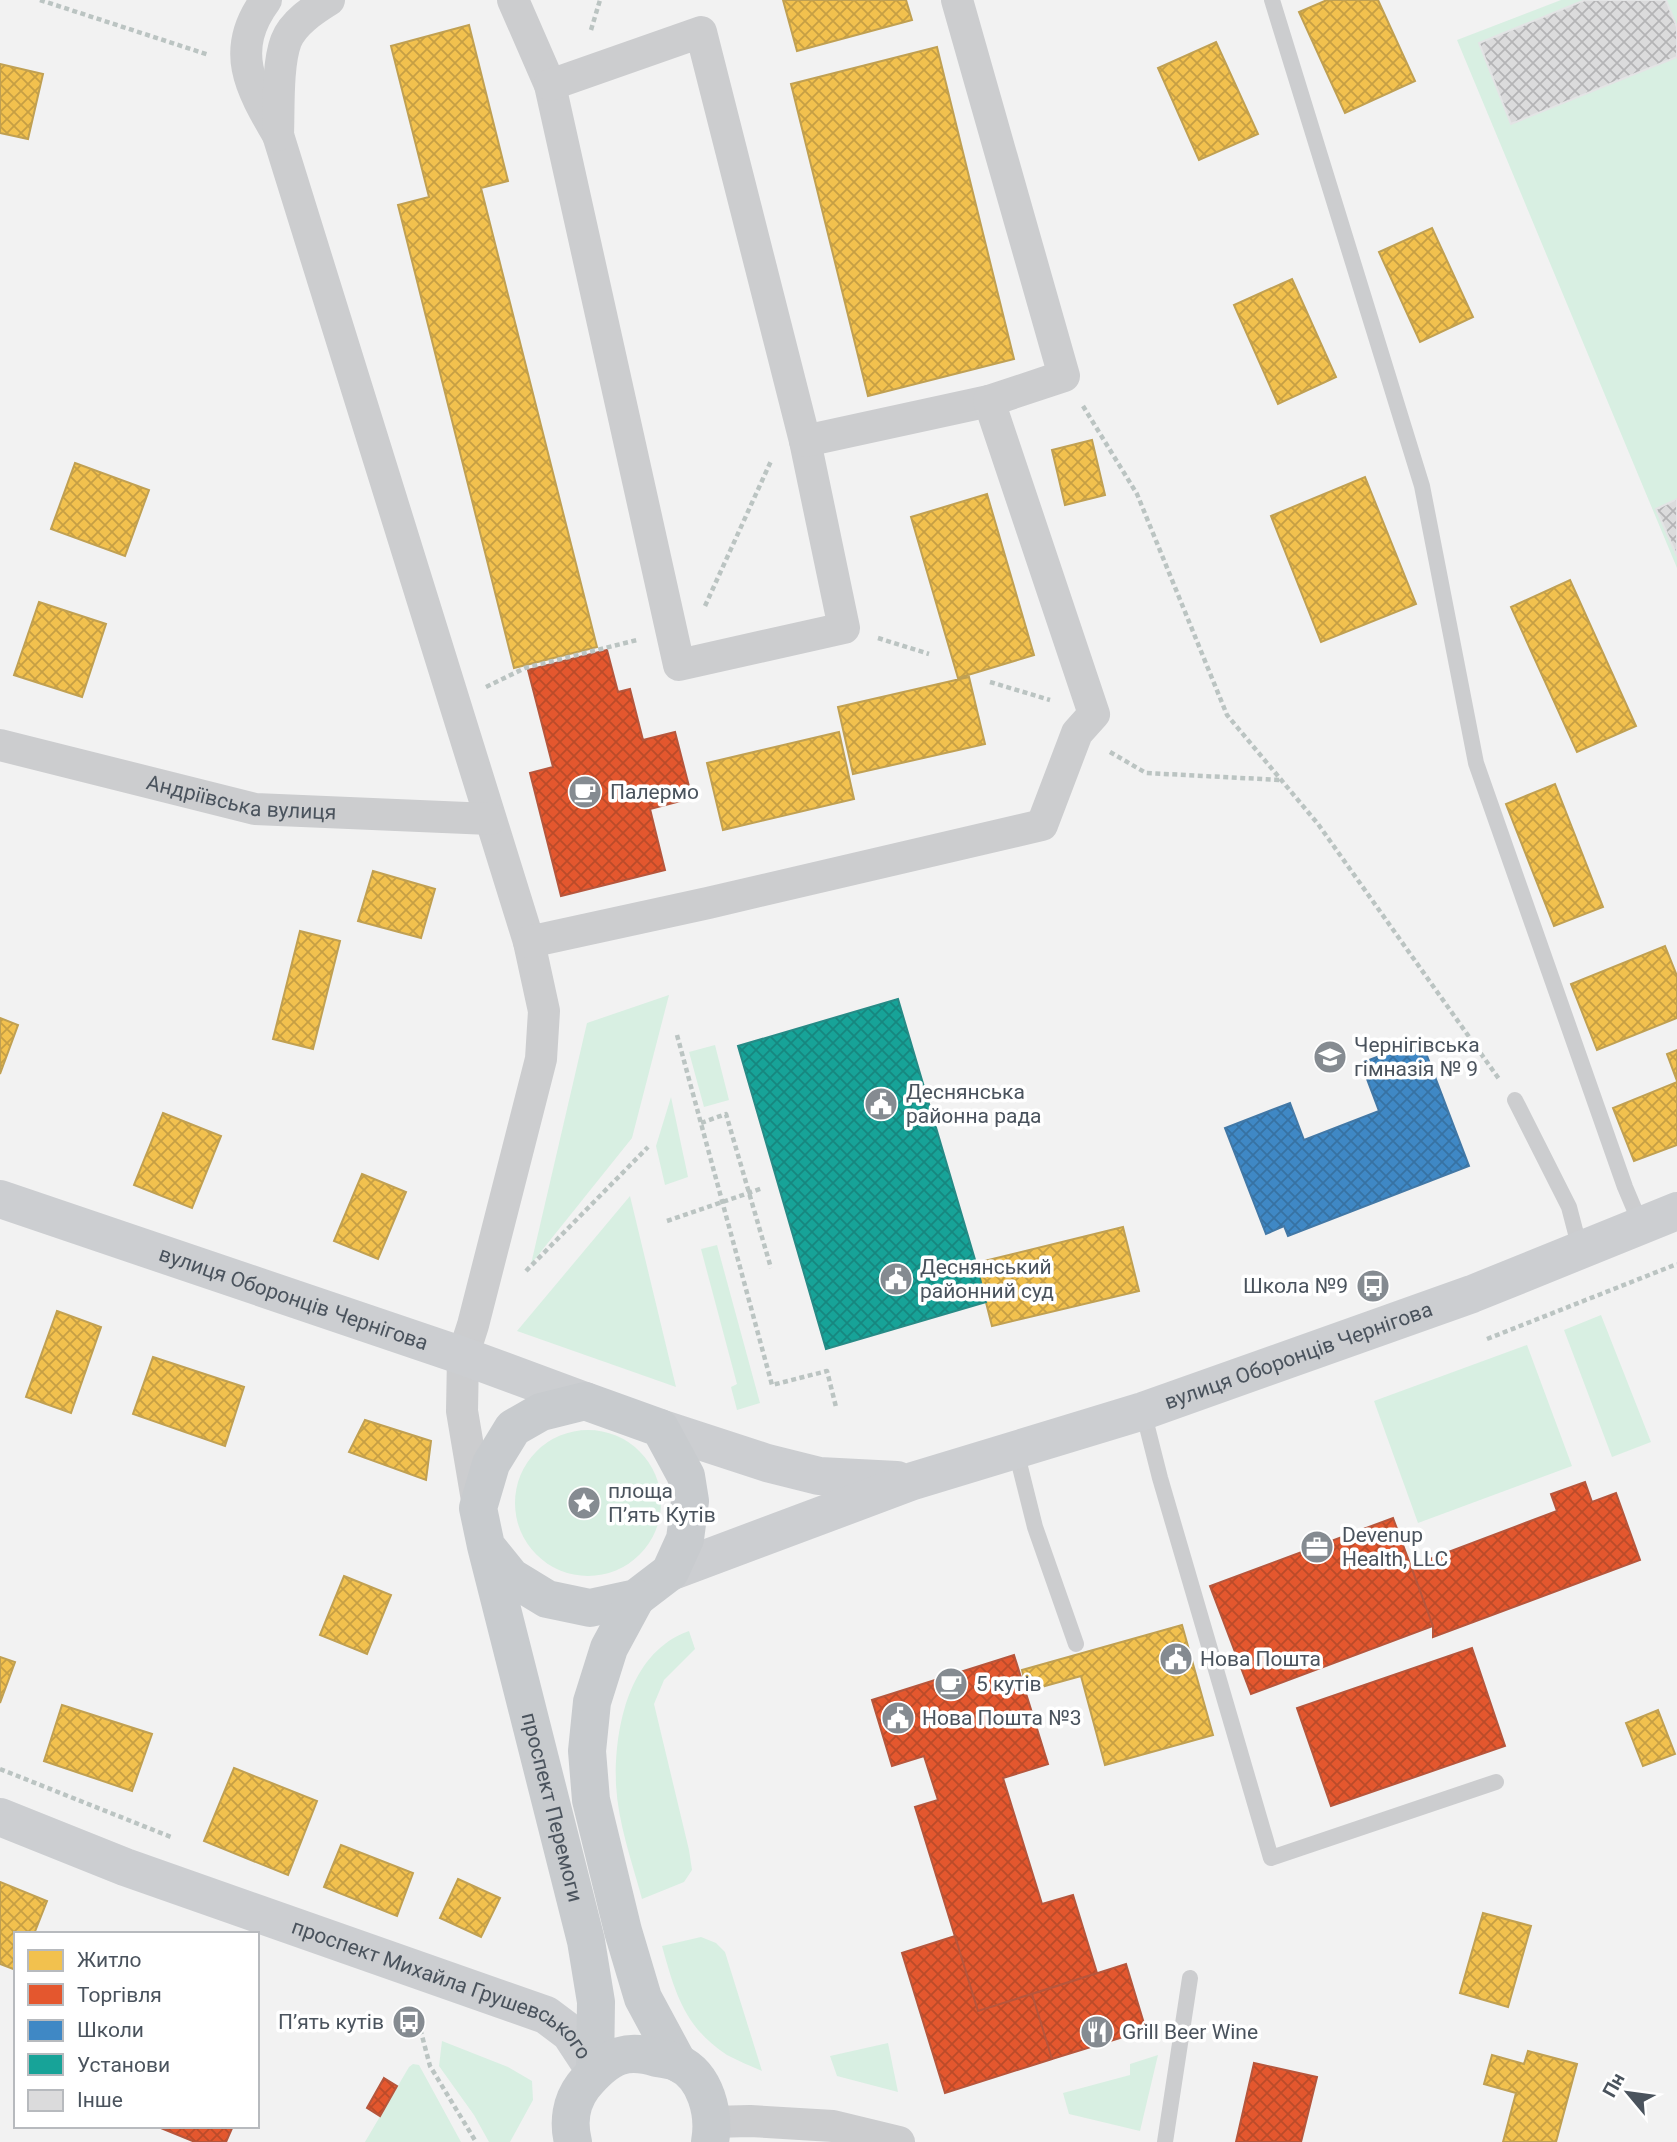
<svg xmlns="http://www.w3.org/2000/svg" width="1677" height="2142" font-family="Roboto,sans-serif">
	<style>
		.green { fill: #d8efe2 }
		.homes { fill: url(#homes-cross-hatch); stroke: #c0a052; stroke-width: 2 }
		.shops { fill: url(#shops-cross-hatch); stroke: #b6563c; stroke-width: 2 }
		.schools { fill: url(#schools-cross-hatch); stroke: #4278a6; stroke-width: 2 }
		.public { fill: url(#public-cross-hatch); stroke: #268b86; stroke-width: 2 }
		.building { fill: url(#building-cross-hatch); stroke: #e3e4e5; stroke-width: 2 }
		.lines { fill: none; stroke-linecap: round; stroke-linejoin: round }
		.path { stroke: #bbc4c2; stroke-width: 4.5; stroke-dasharray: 5 3.5; stroke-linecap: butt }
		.lane { stroke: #cccdcf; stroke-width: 16 }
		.street { stroke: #cccdcf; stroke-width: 32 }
		.secondary { stroke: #ccced1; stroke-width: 38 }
		.primary { stroke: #c8cbce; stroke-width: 38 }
		.labels { text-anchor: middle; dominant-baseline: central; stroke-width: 7; stroke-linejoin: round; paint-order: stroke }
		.poi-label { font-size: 21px; fill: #4a535d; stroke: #fff; text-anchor: start }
		.street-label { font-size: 21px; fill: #4a535d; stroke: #fff }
	</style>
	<defs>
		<pattern id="homes-cross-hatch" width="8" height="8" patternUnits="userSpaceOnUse" patternTransform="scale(1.75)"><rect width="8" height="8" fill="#f2c14e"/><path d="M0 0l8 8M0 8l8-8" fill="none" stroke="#c69f44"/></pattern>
		<pattern id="shops-cross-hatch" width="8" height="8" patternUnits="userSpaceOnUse" patternTransform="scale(1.75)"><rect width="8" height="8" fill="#e4572e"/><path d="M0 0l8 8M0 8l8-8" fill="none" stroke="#bb4b2a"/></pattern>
		<pattern id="schools-cross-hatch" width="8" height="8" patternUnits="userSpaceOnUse" patternTransform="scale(1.75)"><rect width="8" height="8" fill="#3f88c5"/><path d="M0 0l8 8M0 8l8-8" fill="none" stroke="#3772a3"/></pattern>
		<pattern id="public-cross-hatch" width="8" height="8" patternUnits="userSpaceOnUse" patternTransform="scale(1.75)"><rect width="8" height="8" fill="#17a398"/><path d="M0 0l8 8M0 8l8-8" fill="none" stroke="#17877f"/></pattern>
		<pattern id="building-cross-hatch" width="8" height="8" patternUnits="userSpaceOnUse" patternTransform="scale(1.75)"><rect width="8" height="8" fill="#dbdbdc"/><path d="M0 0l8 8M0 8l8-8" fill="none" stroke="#b4b4b6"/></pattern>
	</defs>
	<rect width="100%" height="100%" fill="#f2f2f2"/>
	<path class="green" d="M1561 0H1677V568L1457 40Z
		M669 995 632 1138 531 1264 587 1023Z
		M715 1045 729 1100 704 1107 689 1052Z
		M671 1097 688 1177 665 1185 656 1146Z
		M630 1196 676 1387 517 1331Z
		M717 1245 760 1403 737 1410 731 1387 737 1384 701 1249Z
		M1601 1315 1651 1442 1612 1457 1564 1330Z
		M1527 1345 1572 1466 1418 1523 1374 1401Z
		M515 1503a73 73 0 1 1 146 0a73 73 0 1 1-146 0Z
		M689 1631 695 1649 664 1680 654 1704 689 1850 692 1870 684 1882 642 1899C632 1862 618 1823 616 1785 614 1728 629 1652 689 1631Z
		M701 1937 716 1943 725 1952 762 2071C751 2066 738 2061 727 2055 684 2027 675 1992 662 1946Z
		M442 2041 508 2067 532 2081 533 2100 510 2142H489L474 2115 439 2066Z
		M888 2043 898 2092 837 2076 830 2056Z
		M1158 2055 1140 2131 1069 2114 1063 2093 1130 2075V2064Z
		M413 2064 419 2065 461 2142H365L409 2067Z"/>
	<path class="homes" d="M783 0H906L912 20 797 51Z
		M1327 0H1378L1415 81 1345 113 1299 12Z
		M469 25 508 181 481 188 597 647 514 668 398 205 429 197 391 46Z
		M1216 42 1258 134 1199 160 1158 68Z
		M937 47 1014 359 868 396 791 84Z
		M0 64 43 74 28 139 0 133Z
		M1432 228 1473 317 1420 342 1379 252Z
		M1292 279 1336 377 1278 404 1234 305Z
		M1092 440 1105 495 1065 505 1052 450Z
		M75 463 149 490 125 556 51 529Z
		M1365 477 1416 604 1321 642 1271 516Z
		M987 494 1034 655 958 678 911 517Z
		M1570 580 1636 726 1577 752 1511 607Z
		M39 602 106 624 82 697 14 675Z
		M969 677 985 744 853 774 838 707Z
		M839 732 854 799 723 830 707 763Z
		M1555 784 1603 907 1554 926 1506 804Z
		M373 871 435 889 421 938 358 921Z
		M300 931 340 941 313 1049 273 1039Z
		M1665 946 1677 976V1018L1597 1050 1571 984Z
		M0 1018 18 1025 0 1074Z
		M1677 1050V1081L1667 1054Z
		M1677 1082V1145L1634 1161 1613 1108Z
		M163 1113 221 1136 192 1208 134 1185Z
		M362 1174 406 1192 378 1259 334 1241Z
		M1123 1227 1139 1291 992 1326 976 1263Z
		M57 1311 101 1327 71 1413 26 1397Z
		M153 1357 244 1387 225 1446 133 1414Z
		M365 1420 431 1441 426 1480 349 1452Z
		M344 1576 391 1595 367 1654 320 1635Z
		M1182 1625 1213 1735 1105 1765 1081 1676 1027 1691 1022 1670Z
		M0 1657 15 1662 0 1703Z
		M62 1705 152 1734 132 1791 44 1761Z
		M1658 1710 1675 1754 1643 1766 1626 1723Z
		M234 1768 317 1801 288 1875 204 1841Z
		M341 1845 413 1873 397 1916 324 1887Z
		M458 1879 500 1898 481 1937 440 1918Z
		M0 1882 47 1901 34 1934H16V1970L0 1964Z
		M1483 1913 1531 1926 1508 2007 1460 1993Z
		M1528 2051 1577 2064 1556 2142H1503L1516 2093 1484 2084 1492 2055 1524 2064Z"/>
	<path class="shops" d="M607 650 618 692 630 689 643 740 675 732 692 798 650 809 665 870 561 896 530 773 553 767 528 670Z
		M1585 1482 1592 1502 1616 1493 1640 1560 1433 1637V1626L1411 1566 1557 1511 1551 1494Z
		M1393 1518 1433 1626 1251 1694 1210 1586Z
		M1472 1648 1505 1746 1331 1806 1297 1708Z
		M1014 1655 1048 1764 1003 1778 1042 1904 1073 1895 1097 1973 978 2011 915 1807 938 1800 924 1756 892 1766 872 1700Z
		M955 1936 978 2011 1032 1994 1052 2059 945 2093 902 1953Z
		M1126 1964 1146 2030 1052 2059 1032 1994Z
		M1254 2063 1317 2077 1301 2142H1236Z
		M384 2078 397 2086 380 2116 367 2108Z
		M156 2126H233L226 2142H195Z"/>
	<path class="schools" d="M1421 1040 1469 1166 1288 1236 1284 1226 1266 1234 1225 1128 1290 1103 1304 1140 1379 1111 1361 1063Z"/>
	<path class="public" d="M898 999 976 1263 986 1302 826 1349 738 1046Z"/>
	<path class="building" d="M1585 0H1666L1677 27V57L1511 124 1479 43Z
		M1677 499V556L1656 509Z"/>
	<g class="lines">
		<path class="path" d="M40 0 209 55
			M591 30 600 0
			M1083 406 1137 494 1227 715 1318 824 1499 1079
			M705 606 771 461
			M878 638 929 654
			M990 682 1050 700
			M486 687 525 668 637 640
			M1110 752 1146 773 1281 780
			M677 1035 772 1385 827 1371 836 1407
			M701 1123 726 1114 771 1268
			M667 1221 763 1188
			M526 1271 648 1147
			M1487 1339 1677 1264
			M0 1769 171 1837
			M416 2013 430 2066 476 2142"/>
		<path class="lane" d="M1272 0 1422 486 1476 763 1625 1187 1641 1225
			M1515 1100 1569 1207 1580 1249
			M1143 1411 1160 1478 1271 1858 1496 1782
			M1016 1451 1035 1527 1076 1644
			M1165 2142 1190 1978"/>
		<g class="street">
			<path d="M266 0C229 50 250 87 278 135L529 942 544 1011 541 1059 473 1325 463 1356 462 1411 478 1506"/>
			<path d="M513 0 550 85 679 665 844 628 805 441"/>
			<path d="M550 85 701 32 805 441 989 401"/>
			<path d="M278 135C279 109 277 65 286 41 293 23 313 10 329 0"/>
			<path id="s1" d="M0 745 255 809 490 819"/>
			<path d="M529 942 708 903 1042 825 1077 733 1094 714 989 401 1064 376 957 0"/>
			<path d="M712 2122 750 2121 833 2126 899 2142"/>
		</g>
		<g class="secondary">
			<path id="s2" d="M0 1199 463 1356 585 1401"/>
			<path d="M660 1428 767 1463 819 1476 897 1480"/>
			<path id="s3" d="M670 1572 913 1481 1143 1411 1472 1294 1677 1211"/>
			<path id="s4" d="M0 1817 125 1867 546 2015 570 2033 595 2071"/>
		</g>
		<g class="primary">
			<path id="s5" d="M486 1546 511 1577 547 1599 590 1608 636 1598 670 1572 685 1539 690 1501 686 1476 660 1428 585 1401 541 1412 513 1428 491 1464 478 1508 486 1546 586 1941 596 2002 595 2071"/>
			<path d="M636 1598 609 1648 592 1702 587 1751 591 1800 623 1931 643 1998 678 2063"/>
			<path d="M573 2142C568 2122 571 2102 583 2086 593 2074 605 2061 620 2056 633 2052 644 2054 657 2058 663 2059 672 2060 678 2063 706 2076 715 2114 710 2142"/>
		</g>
	</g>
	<defs>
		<symbol id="cafe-disc" viewBox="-11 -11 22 22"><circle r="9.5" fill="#858b91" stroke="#fff"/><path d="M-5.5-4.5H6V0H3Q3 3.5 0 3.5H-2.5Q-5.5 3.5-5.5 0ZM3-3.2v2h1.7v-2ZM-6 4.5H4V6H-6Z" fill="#fff"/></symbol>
		<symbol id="school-disc" viewBox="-11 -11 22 22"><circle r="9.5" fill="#858b91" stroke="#fff"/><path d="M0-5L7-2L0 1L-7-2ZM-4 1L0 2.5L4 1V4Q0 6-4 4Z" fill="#fff"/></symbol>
		<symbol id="civic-disc" viewBox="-11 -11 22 22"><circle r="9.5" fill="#858b91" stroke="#fff"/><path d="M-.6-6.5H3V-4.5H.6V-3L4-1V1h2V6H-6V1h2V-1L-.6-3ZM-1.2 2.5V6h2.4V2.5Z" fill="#fff"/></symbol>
		<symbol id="bus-disc" viewBox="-11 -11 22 22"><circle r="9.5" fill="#858b91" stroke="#fff"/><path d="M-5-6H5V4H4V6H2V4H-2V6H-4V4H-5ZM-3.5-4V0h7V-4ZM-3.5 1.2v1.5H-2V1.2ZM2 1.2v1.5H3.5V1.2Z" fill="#fff"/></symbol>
		<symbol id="sight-disc" viewBox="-11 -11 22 22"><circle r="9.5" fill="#858b91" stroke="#fff"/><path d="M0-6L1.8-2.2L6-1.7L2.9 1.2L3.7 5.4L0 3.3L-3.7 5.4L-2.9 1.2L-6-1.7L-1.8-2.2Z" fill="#fff"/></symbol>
		<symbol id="office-disc" viewBox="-11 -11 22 22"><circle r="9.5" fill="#858b91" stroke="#fff"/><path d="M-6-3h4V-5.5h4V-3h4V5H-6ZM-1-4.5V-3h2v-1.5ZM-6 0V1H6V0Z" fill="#fff"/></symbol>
		<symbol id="restaurant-disc" viewBox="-11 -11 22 22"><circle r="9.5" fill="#858b91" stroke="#fff"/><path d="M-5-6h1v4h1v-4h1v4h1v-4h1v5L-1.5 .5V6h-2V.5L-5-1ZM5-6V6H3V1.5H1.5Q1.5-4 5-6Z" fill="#fff"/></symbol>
	</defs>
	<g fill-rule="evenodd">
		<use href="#cafe-disc" x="566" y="773" width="38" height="38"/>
		<use href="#school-disc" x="1311" y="1038" width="38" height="38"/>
		<use href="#civic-disc" x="862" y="1085" width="38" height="38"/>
		<use href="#civic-disc" x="877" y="1260" width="38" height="38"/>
		<use href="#bus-disc" x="1354" y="1267" width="38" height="38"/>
		<use href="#sight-disc" x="565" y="1484" width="38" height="38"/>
		<use href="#office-disc" x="1298" y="1528" width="38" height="38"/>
		<use href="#civic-disc" x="1157" y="1640" width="38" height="38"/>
		<use href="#cafe-disc" x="932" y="1665" width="38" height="38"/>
		<use href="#civic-disc" x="879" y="1699" width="38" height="38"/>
		<use href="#bus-disc" x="390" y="2003" width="38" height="38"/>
		<use href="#restaurant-disc" x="1078" y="2013" width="38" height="38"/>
	</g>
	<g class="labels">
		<g class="poi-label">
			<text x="610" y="792">Палермо</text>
			<text x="1354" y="1045">Чернігівська<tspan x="1354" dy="24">гімназія № 9</tspan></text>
			<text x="906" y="1092">Деснянська<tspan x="906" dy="24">районна рада</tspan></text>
			<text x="920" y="1267">Деснянський<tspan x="920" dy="24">районний суд</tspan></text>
			<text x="1348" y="1286" text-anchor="end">Школа №9</text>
			<text x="608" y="1491">площа<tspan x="608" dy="24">Пʼять Кутів</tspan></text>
			<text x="1342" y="1535">Devenup<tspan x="1342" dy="24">Health, LLC</tspan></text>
			<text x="1200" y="1659">Нова Пошта</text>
			<text x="976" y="1684">5 кутів</text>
			<text x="922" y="1718">Нова Пошта №3</text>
			<text x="384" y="2022" text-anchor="end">П’ять кутів</text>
			<text x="1122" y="2032">Grill Beer Wine</text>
		</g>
		<g class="street-label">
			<text stroke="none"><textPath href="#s1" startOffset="248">Андріївська вулиця</textPath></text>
			<text stroke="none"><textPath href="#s2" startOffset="310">вулиця Оборонців Чернігова</textPath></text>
			<text stroke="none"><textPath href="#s3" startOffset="665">вулиця Оборонців Чернігова</textPath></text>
			<text stroke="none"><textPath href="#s5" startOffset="924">проспект Перемоги</textPath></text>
			<text stroke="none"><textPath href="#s4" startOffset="476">проспект Михайла Грушевського</textPath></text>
		</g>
	</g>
	<rect x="14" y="1932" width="245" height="196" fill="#ffffff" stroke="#b7babe" stroke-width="2"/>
	<rect x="28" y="1950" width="35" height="21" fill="#f2c14e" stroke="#b7babe" stroke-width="2"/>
	<text x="77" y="1967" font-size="21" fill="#4a535d">Житло</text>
	<rect x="28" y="1984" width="35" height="21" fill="#e4572e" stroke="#b7babe" stroke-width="2"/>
	<text x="77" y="2002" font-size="21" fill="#4a535d">Торгівля</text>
	<rect x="28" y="2020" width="35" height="21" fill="#3f88c5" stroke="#b7babe" stroke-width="2"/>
	<text x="77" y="2037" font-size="21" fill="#4a535d">Школи</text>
	<rect x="28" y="2054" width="35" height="21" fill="#17a398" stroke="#b7babe" stroke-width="2"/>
	<text x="77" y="2072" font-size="21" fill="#4a535d">Установи</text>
	<rect x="28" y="2090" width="35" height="21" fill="#dbdbdc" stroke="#b7babe" stroke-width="2"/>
	<text x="77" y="2107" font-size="21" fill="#4a535d">Інше</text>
	<g transform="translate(1628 2093) rotate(299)" stroke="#ffffff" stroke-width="5" paint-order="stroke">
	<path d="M0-5L12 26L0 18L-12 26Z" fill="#4a535d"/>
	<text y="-10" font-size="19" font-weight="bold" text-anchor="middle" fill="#4a535d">Пн</text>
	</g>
</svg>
